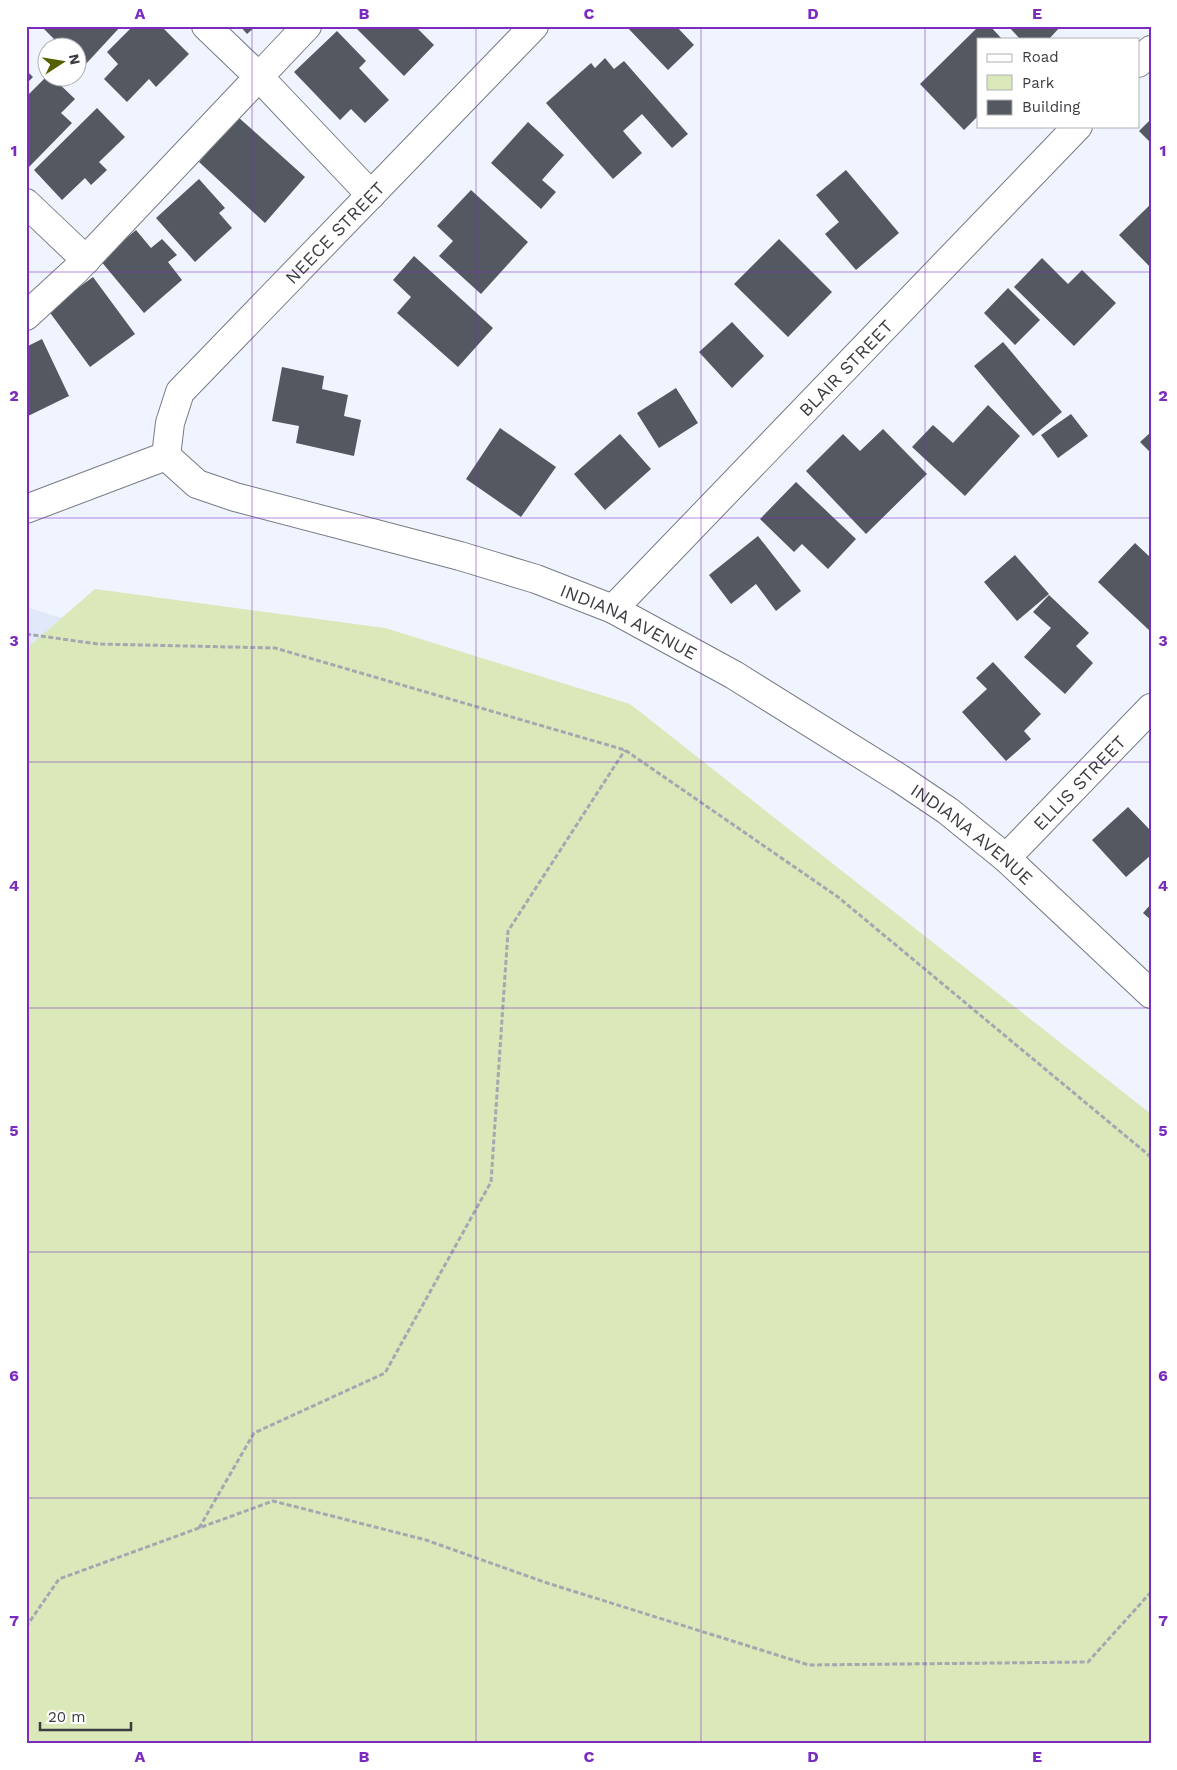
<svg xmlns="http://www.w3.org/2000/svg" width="1177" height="1770" font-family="'Work Sans',sans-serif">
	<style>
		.built { fill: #e0e8f9 }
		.green { fill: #dae8ba }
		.building { fill: #545861 }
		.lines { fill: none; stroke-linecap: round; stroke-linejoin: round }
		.minor-casing { stroke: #777b85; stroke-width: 30 }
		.path { stroke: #a4a8b0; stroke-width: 3; stroke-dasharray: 5 2.5; stroke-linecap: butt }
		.minor { stroke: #fff; stroke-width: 28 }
		.grid { fill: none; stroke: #7b2cbf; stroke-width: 1; stroke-opacity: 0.55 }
		.labels { text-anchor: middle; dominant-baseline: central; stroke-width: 5; stroke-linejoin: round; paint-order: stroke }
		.street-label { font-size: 18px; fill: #3a3c40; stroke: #fff }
		.neatline { fill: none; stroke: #7b2cbf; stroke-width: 2 }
		.grid-label { font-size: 16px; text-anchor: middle; font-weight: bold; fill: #7b2cbf }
	</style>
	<rect width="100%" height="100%" fill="#eff4ff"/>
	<path class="built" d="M26 607 62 618 26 649Z"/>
	<path class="green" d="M95 589 385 628 630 704 1151 1114V1744H26V649Z"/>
	<path class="building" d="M47 26H121L84 66 78 61V48H63L44 29Z
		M133 26H161L189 54 156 87 149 79 127 102 104 79 118 64 107 52Z
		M240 26H256L247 34Z
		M354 26H419L417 28 434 45 404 76Z
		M626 26H676L694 45 668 70Z
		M979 26H990L1002 39H978V116L964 130 920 84Z
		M1008 26H1061L1049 39H1020Z
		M337 31 366 61 359 68 389 100 365 123 351 109 340 120 294 72Z
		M605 58 614 69 624 61 688 134 672 148 642 114 623 131 642 153 613 179 546 103 591 63 595 68Z
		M26 70 33 77 26 84Z
		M48 75V78H53L75 99 61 113 72 123 29 167 26 164V97Z
		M97 108 125 137 99 162 107 170 91 185 85 178 62 200 34 170Z
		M238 117 305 177 265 223 199 162Z
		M1151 119V143L1139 131Z
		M528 122 564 155 542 180 556 192 541 209 491 163Z
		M846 170 899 233 856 270 825 234 839 222 816 195Z
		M199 179 225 208 219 213 232 228 195 262 156 218Z
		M471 190 528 242 481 294 439 256 453 241 437 226Z
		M1151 204V268L1119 235Z
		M136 230 151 248 162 239 177 255 168 262 182 280 144 313 100 260Z
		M779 239 832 292 788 337 734 284Z
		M414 256 493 328 458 367 397 313 411 297 393 280Z
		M1042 258 1068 284 1082 270 1116 303 1074 346 1014 287Z
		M93 277 135 334 90 367 48 310Z
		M1008 288 1040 320 1015 345 984 313Z
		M732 322 764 356 732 388 699 352Z
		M42 339 69 396 26 417V347Z
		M1003 342 1062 412 1033 436 974 366Z
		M282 367 324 376 322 389 348 395 344 416 361 420 354 456 296 443 299 426 272 421Z
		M676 388 698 423 659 448 637 413Z
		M988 405 1020 436 965 496 912 447 933 425 953 443Z
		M1071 414 1088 436 1058 458 1041 435Z
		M500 428 556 467 521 517 466 479Z
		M883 429 927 474 866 534 806 471 843 434 860 451Z
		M1151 432V453L1140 442Z
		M620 434 651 469 605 510 574 474Z
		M796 482 856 539 828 569 802 544 794 552 760 519Z
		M758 536 801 591 776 611 756 584 731 604 709 575Z
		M1135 543 1151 558V632L1098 582Z
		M1015 555 1049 594 1017 621 984 582Z
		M1049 595 1089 633 1076 646 1093 663 1065 694 1024 657 1051 628 1033 612Z
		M993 662 1041 714 1024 731 1031 739 1006 761 962 712 987 689 976 678Z
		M1128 807 1151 831V855L1126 877 1092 840Z
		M1151 904V920L1143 913Z"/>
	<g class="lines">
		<defs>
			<g id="minor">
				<path d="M206 26 259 77 371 195"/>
				<path d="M1138 63 1151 50"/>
				<path d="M26 203 86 260"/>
				<path d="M26 316 75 271 307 26"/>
				<path id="s1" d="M166 456 197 484 235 497 460 556 536 579 613 609 734 675 899 778 948 811 1006 858 1151 994"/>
				<path id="s2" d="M166 456 170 423 180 392 534 26"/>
				<path d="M26 509 166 456"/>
				<path id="s3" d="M613 609 1078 126"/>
				<path id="s4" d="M1006 858 1151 708"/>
			</g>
		</defs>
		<use href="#minor" class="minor-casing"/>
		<path class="path" d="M26 634 98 644 275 648 625 750 838 897 1151 1157
			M199 1528 254 1433 385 1373 491 1182 508 931 625 750
			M26 1627 59 1579 273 1501 426 1540 544 1582 809 1665 1088 1662 1151 1592"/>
		<use href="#minor" class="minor"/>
	</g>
	<path class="grid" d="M252 26V1744M476 26V1744M701 26V1744M925 26V1744M26 272H1151M26 518H1151M26 762H1151M26 1008H1151M26 1252H1151M26 1498H1151"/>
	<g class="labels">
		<g class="street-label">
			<text stroke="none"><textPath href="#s2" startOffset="288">NEECE STREET</textPath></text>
			<text stroke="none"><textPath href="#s3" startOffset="335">BLAIR STREET</textPath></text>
			<text stroke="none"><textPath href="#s1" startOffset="496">INDIANA AVENUE</textPath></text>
			<text stroke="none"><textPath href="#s4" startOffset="105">ELLIS STREET</textPath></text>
			<text stroke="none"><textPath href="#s1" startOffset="901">INDIANA AVENUE</textPath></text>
		</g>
	</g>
	<rect width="1177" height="1770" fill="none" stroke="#ffffff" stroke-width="55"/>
	<rect x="977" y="38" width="162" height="90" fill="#ffffff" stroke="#b0b1b3"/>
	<rect x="987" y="54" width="25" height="8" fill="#ffffff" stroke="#b0b1b3"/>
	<text x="1022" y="62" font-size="15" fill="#3a3c40">Road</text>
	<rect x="987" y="75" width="25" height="15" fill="#dae8ba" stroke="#b0b1b3"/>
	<text x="1022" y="88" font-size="15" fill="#3a3c40">Park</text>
	<rect x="987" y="100" width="25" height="15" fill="#545861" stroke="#b0b1b3"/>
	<text x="1022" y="112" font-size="15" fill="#3a3c40">Building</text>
	<g transform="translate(62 62) rotate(78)"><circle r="24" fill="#ffffff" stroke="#b0b1b3"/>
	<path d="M0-4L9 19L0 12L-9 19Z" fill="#566000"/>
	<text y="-8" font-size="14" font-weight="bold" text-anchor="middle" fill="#3a3c40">N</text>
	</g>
	<path d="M40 1722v8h91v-8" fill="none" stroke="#3a3c40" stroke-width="2.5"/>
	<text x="48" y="1722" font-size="15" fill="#3a3c40" stroke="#ffffff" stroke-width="4" paint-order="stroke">20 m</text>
	<rect x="28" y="28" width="1122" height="1714" class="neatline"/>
	<g class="grid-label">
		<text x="140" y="19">A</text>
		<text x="364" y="19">B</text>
		<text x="589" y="19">C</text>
		<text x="813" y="19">D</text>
		<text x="1037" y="19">E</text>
		<text x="14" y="156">1</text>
		<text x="1163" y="156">1</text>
		<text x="14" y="401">2</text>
		<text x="1163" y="401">2</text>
		<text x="14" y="646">3</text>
		<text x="1163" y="646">3</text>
		<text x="14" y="891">4</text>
		<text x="1163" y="891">4</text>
		<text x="14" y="1136">5</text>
		<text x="1163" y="1136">5</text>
		<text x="14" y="1381">6</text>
		<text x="1163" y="1381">6</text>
		<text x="14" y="1626">7</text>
		<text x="1163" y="1626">7</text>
		<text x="140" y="1762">A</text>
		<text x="364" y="1762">B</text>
		<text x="589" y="1762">C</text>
		<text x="813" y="1762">D</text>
		<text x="1037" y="1762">E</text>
	</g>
</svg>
